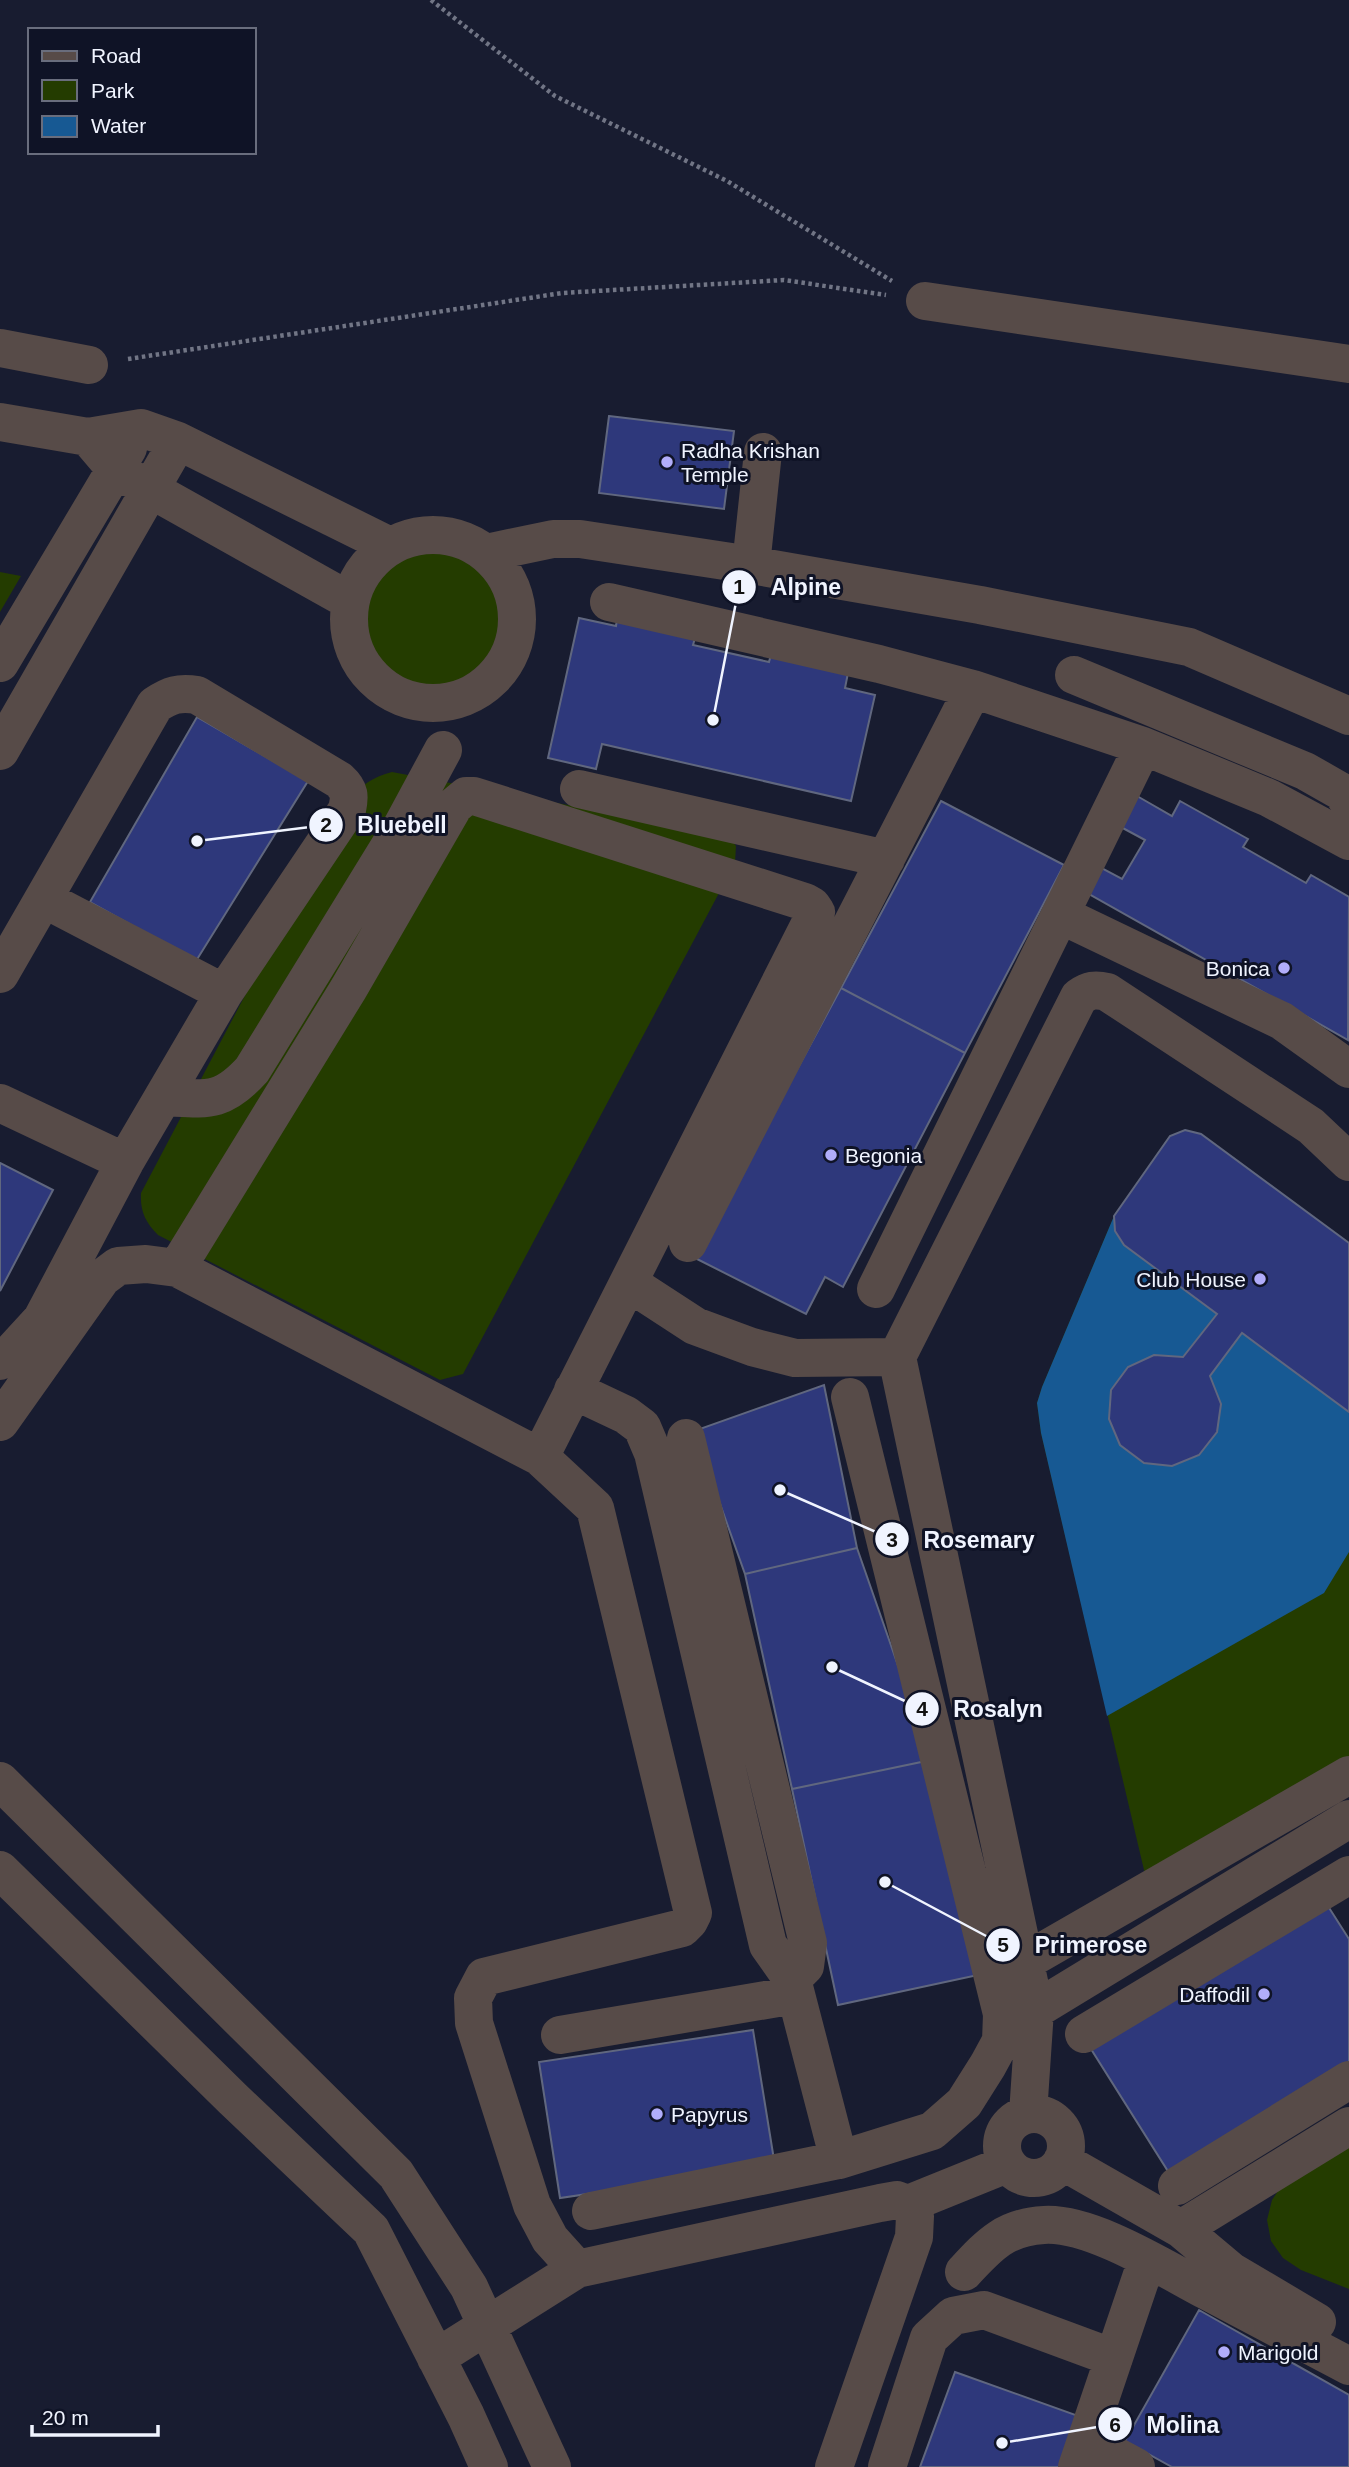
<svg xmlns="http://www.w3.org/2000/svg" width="1349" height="2467" font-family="Arial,sans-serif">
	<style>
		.green { fill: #243c00 }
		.water { fill: #175993 }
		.building { fill: #2e387b; stroke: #60677f; stroke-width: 2 }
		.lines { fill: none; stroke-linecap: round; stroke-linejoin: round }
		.path { stroke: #717585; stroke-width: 4.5; stroke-dasharray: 3.5 3.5; stroke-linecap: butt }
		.minor { stroke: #574b48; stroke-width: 38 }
		.poi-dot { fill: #b1adfa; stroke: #0f1326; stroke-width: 2.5 }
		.labels { text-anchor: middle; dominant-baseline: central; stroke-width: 6; stroke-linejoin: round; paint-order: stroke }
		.poi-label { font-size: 21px; fill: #f0f4ff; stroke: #0f1326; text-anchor: start }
		.leader { fill: none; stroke: #f0f4ff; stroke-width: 2.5 }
		.callout-dot { fill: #f0f4ff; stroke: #0f1326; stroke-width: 2.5 }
		.mark-label { font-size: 21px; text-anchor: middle; font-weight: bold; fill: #111 }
		.callout-label { font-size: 23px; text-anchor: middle; font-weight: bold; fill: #f0f4ff; stroke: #0f1326; stroke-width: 6; stroke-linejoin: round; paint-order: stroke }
	</style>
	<rect width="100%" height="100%" fill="#181c30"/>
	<path class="green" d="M358 621a76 76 0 1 1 152 0a76 76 0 1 1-152 0Z
		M0 572 21 576 0 612Z
		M392 772 728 835 736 846 735 863 463 1374 440 1380 158 1235C145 1222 140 1211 141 1193L349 798C362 785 373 777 392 772Z
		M1185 1130 1201 1134 1349 1243V1778L1150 1886 1144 1870 1041 1433 1037 1403 1042 1387 1114 1216 1170 1136Z
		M1349 2142V2289L1301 2270 1283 2258 1271 2241 1267 2220 1272 2200 1284 2182Z"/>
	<path class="water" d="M1114 1216 1115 1231 1124 1245 1217 1314 1183 1357 1154 1355 1128 1367 1111 1391 1109 1419 1120 1445 1144 1463 1172 1466 1199 1455 1217 1432 1210 1376 1242 1333 1349 1412V1552L1324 1593 1107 1716 1041 1433 1037 1403 1042 1387Z"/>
	<path class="building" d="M609 416 734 431 724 509 599 493Z
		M618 614 697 631 693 645 769 662 772 651 849 668 845 688 875 695 851 801 602 744 596 769 548 758 579 618 616 626Z
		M197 717 308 781 196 961 90 902Z
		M1137 796 1172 816 1180 801 1248 839 1243 847 1306 883 1311 875 1349 897 1348 1040 1082 890 1096 865 1122 879 1145 840 1119 826Z
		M941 801 1064 865 965 1053 841 988Z
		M841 988 965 1053 843 1287 825 1277 806 1314 695 1258Z
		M1185 1130 1201 1134 1349 1243V1412L1242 1333 1210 1376 1221 1404 1217 1432 1199 1455 1172 1466 1144 1463 1120 1445 1109 1419 1111 1390 1128 1367 1154 1355 1183 1357 1217 1314 1124 1245 1115 1231 1114 1216 1170 1136Z
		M0 1163 53 1190 0 1291Z
		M824 1385 857 1548 745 1574 694 1431Z
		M857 1548 931 1760 792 1789 745 1574Z
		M931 1760 978 1975 838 2005 792 1789Z
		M1326 1903 1349 1939V2065L1171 2176 1091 2049Z
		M753 2030 775 2166 560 2198 539 2062Z
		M1199 2310 1349 2395V2467H1172L1125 2441Z
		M955 2372 1084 2418 1067 2467H920Z"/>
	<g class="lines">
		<path class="path" d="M431 0 555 96 727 181 892 281
			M128 359 562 293 784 280 886 295"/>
		<path class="minor" d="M925 301 1349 364
			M0 348 89 365
			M0 422 88 437
			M349 619a84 84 0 1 1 168 0a84 84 0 1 1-168 0Z
			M486 553 553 539H580L751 565 980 605 1189 647 1349 716
			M751 565 763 452
			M350 601 116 470 88 437 141 428 178 441 390 546
			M609 602 879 664 973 689 1143 746 876 1289
			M0 663 128 448
			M1074 675 1305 771 1342 792 1349 803
			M1143 746 1269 798 1349 841
			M0 751 178 441
			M579 789 886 859
			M44 899 224 993
			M1061 915 1282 1021 1349 1069
			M0 974 155 705C170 695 179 692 197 695L339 780C350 790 350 796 347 810L224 993 125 1162 42 1319 10 1354 0 1361
			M163 1097C207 1099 221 1104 252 1070L402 826 443 750
			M0 1103 125 1162
			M688 1243 973 689
			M177 1268 540 1457 595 1508 693 1913 689 1921 682 1928 484 1977 473 1998 474 2023 532 2205 550 2239 577 2269 880 2203 897 2200 908 2204 915 2216 914 2237 834 2467
			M629 1283 695 1326 752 1347 795 1358 897 1357 1035 2010 1028 2114
			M897 1357 1079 997C1089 990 1095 989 1107 992L1311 1126 1349 1162
			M573 1390 626 1415 642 1427 653 1453 768 1945 792 1979 839 2160
			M0 1422 102 1278 118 1266 146 1264 177 1268 349 988 454 806 466 796H474L805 902 812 906 816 912 540 1457
			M686 1438 808 1943 805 1966 792 1979
			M0 1781 396 2174 469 2287 552 2467
			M0 1870 233 2099 371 2230 466 2416 489 2467
			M1026 1961 1349 1775
			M1035 2010 1349 1819
			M1084 2034 1349 1875
			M560 2035 795 1995
			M1002 2146a32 32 0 1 1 64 0a32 32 0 1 1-64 0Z
			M1062 2161 1181 2229 1349 2126
			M1177 2186 1349 2080
			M908 2204 1007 2164
			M591 2211 839 2160 932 2131 964 2103 988 2065 1001 2041 1002 2014 850 1397
			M1181 2229 1231 2271 1317 2322
			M964 2272C989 2245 1005 2227 1044 2225 1091 2222 1165 2269 1207 2291 1254 2316 1302 2341 1349 2366
			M436 2358 577 2269
			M1086 2440 1136 2467
			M887 2467 929 2338 953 2316 984 2310 1114 2358
			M1077 2467 1147 2260"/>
	</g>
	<g class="poi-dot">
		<circle cx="667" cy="462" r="7"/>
		<circle cx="1284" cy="968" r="7"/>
		<circle cx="831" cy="1155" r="7"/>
		<circle cx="1260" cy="1279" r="7"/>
		<circle cx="1264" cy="1994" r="7"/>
		<circle cx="657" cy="2114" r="7"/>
		<circle cx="1224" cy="2352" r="7"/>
	</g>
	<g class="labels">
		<g class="poi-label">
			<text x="681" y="450">Radha Krishan<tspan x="681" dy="24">Temple</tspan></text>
			<text x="1270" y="968" text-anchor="end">Bonica</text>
			<text x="845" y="1155">Begonia</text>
			<text x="1246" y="1279" text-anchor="end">Club House</text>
			<text x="1250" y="1994" text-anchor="end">Daffodil</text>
			<text x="671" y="2114">Papyrus</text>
			<text x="1238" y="2352">Marigold</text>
		</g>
	</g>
	<path class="leader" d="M713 720L739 587M197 841L326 825M780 1490L892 1539M832 1667L922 1709M885 1882L1003 1945M1002 2443L1115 2424"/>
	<g class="callout-dot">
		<circle cx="713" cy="720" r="7"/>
		<circle cx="197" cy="841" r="7"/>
		<circle cx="780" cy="1490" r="7"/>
		<circle cx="832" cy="1667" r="7"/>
		<circle cx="885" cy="1882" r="7"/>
		<circle cx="1002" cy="2443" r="7"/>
		<circle cx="739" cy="587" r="18"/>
		<circle cx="326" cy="825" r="18"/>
		<circle cx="892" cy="1539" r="18"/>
		<circle cx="922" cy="1709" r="18"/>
		<circle cx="1003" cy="1945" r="18"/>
		<circle cx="1115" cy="2424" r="18"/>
	</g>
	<g class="mark-label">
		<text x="739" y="594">1</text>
		<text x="326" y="832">2</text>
		<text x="892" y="1547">3</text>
		<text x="922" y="1716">4</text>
		<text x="1003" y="1952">5</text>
		<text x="1115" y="2432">6</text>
	</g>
	<g class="callout-label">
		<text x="806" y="595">Alpine</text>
		<text x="402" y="833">Bluebell</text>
		<text x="979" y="1548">Rosemary</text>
		<text x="998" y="1717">Rosalyn</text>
		<text x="1091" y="1953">Primerose</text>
		<text x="1183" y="2433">Molina</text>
	</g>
	<rect x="28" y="28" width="228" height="126" fill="#0f1326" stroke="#696d7d" stroke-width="2"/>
	<rect x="42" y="51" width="35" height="10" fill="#574b48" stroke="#696d7d" stroke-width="2"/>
	<text x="91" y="63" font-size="21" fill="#f0f4ff">Road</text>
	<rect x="42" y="80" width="35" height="21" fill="#243c00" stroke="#696d7d" stroke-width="2"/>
	<text x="91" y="98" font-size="21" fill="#f0f4ff">Park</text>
	<rect x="42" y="116" width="35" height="21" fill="#175993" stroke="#696d7d" stroke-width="2"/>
	<text x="91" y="133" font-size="21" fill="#f0f4ff">Water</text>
	<path d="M32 2425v10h126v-10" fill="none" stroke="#f0f4ff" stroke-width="3.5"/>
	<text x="42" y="2425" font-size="21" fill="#f0f4ff" stroke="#0f1326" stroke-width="5" paint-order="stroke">20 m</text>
</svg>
